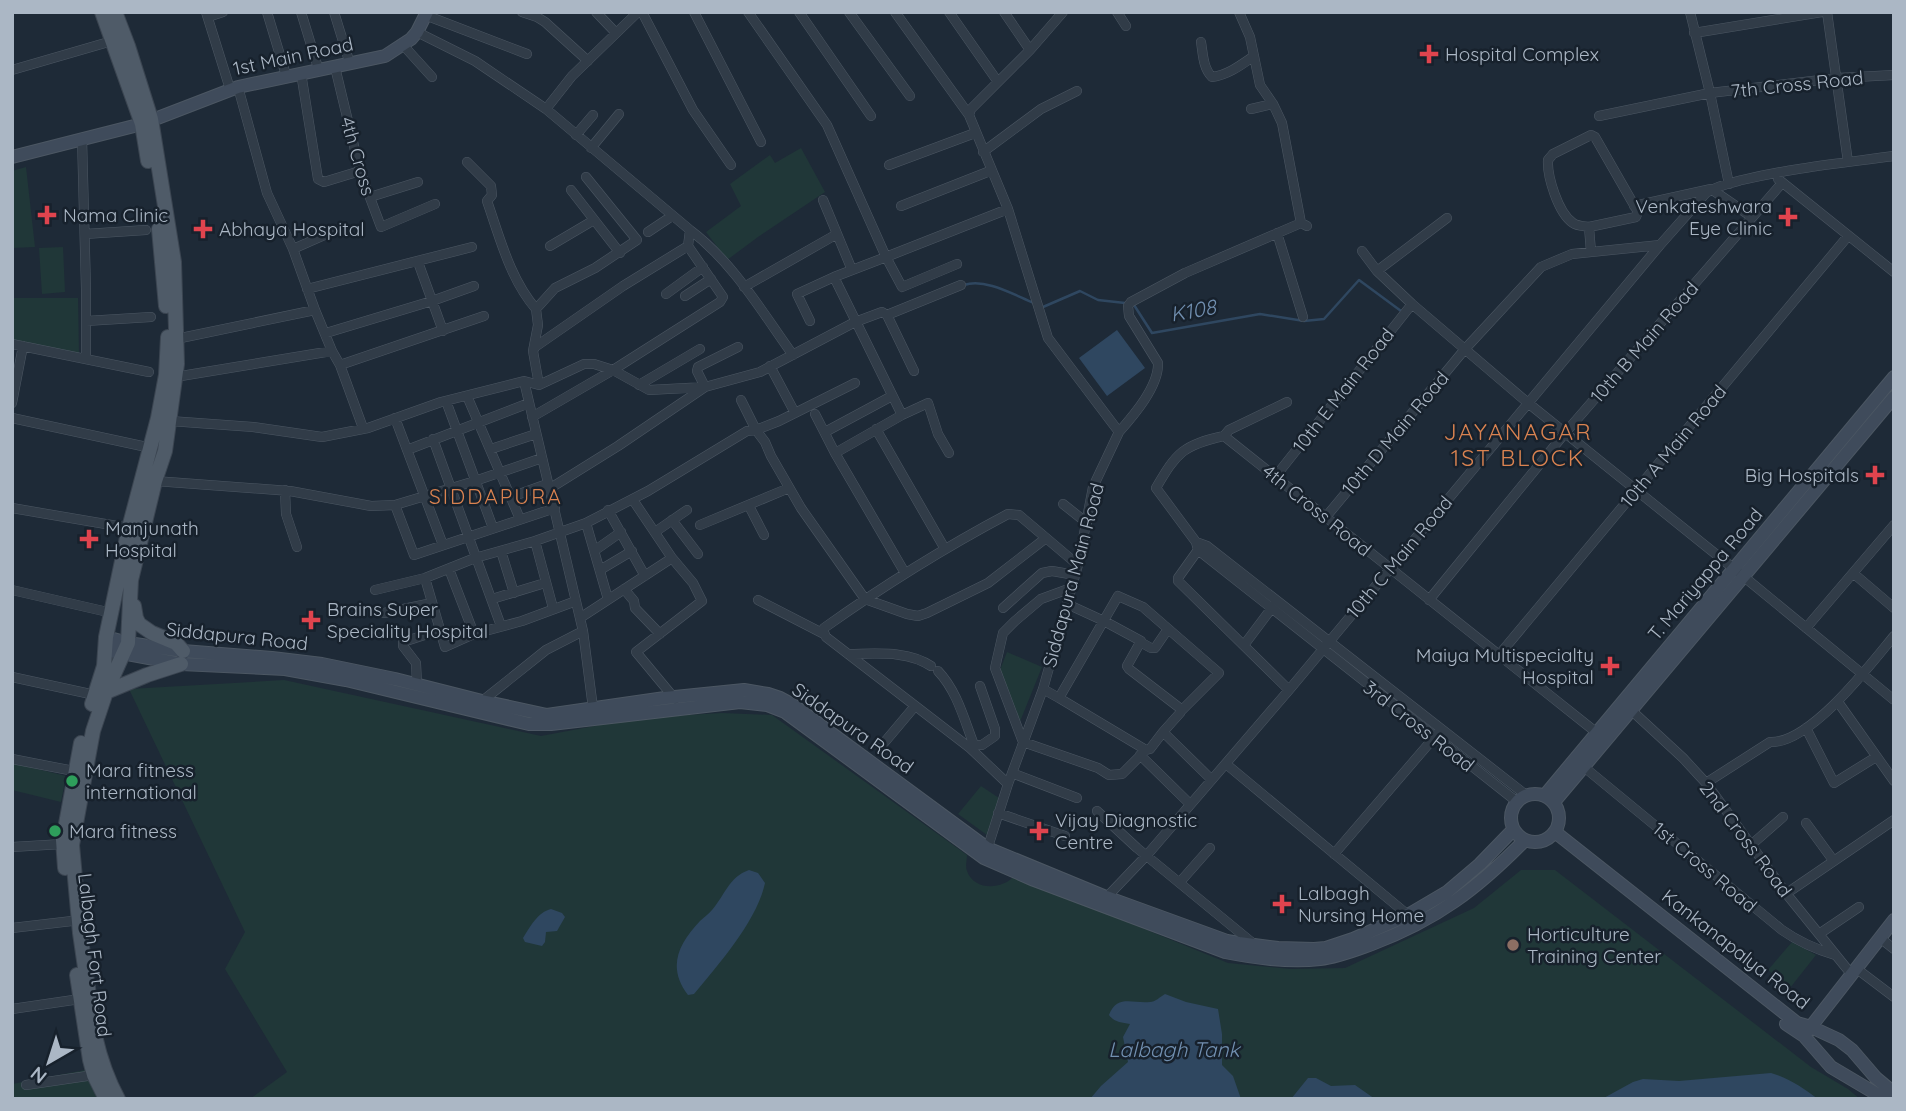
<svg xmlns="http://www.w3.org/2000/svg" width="1906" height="1111" font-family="Quicksand,sans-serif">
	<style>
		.green { fill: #203738 }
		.water { fill: #2f4760 }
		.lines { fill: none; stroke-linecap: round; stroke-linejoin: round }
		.stream { stroke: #2f4760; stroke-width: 2.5 }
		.street-casing { stroke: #4c5763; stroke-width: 10 }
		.secondary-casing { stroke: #4c5763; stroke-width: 14 }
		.primary-casing { stroke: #3b4551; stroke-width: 16 }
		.street { stroke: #313c48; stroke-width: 9 }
		.secondary { stroke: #3f4b5b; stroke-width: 12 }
		.primary { stroke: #4f5b68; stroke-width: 14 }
		.health-dot { fill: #e0444e; stroke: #17212c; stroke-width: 2.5 }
		.leisure-dot { fill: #2e9e5b; stroke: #17212c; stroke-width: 2.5 }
		.education-dot { fill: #8d6e63; stroke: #17212c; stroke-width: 2.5 }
		.labels { text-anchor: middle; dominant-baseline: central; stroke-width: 5; stroke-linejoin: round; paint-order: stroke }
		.poi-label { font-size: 19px; fill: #abb7c5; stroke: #17212c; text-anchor: start }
		.street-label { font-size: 19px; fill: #abb7c5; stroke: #17212c }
		.water-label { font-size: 21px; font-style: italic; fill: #718fb0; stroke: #17212c }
		.neighbourhood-label { font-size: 21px; letter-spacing: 2px; fill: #da8351; stroke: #17212c }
		.quarter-label { font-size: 23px; letter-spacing: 2px; fill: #da8351; stroke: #17212c }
	</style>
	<rect width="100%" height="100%" fill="#1e2a37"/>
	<path class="green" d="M801 148 825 192 758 237 727 260 706 232 741 206 730 184 770 155 775 163Z
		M26 167 35 247 12 248V171Z
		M63 247 65 292 42 294 39 248Z
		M12 298H78L79 354 12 342Z
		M1007 652 1042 667 1019 724 998 675Z
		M284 680 541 736 637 718 722 713 772 715 967 855C967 860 965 866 967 871 974 891 1002 890 1014 876L1228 963 1290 969 1345 968 1474 908 1521 870H1555L1811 1067 1848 1089 1860 1099H250L287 1072 225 969 245 932 129 689Z
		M12 763 66 776 61 802 12 790Z
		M981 786 999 798 987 835 958 814Z
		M1792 942 1816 955 1790 988 1768 970Z
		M85 1070 99 1099H12V1084Z"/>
	<path class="water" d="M1117 330 1145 368 1107 396 1079 358Z
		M749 870 758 873 765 883C757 921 718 965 694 994L688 995C667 968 678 944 700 921 704 917 709 914 712 910 725 895 729 877 749 870Z
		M551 909 562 913 565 917 557 931 546 932 545 942 542 946 525 942 523 938C530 927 538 912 551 909Z
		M1165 994 1186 1002 1218 1009 1222 1034V1065L1233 1076 1241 1099H1090L1101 1086 1128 1062 1123 1037 1130 1024C1122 1022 1115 1023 1109 1015 1117 994 1133 1004 1150 1002 1155 1002 1160 997 1165 994Z
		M1771 1073C1789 1078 1803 1088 1818 1099H1602L1633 1082 1643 1079 1679 1081Z
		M1308 1078H1316L1331 1086 1355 1085 1375 1099H1291Z"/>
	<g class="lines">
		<path class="stream" d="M964 285C986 278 1014 295 1034 303
			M1132 305H1134L1152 333 1260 314 1304 321 1324 319 1359 280 1401 311
			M1040 306 1043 307 1080 291 1098 300 1125 303"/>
		<defs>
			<path id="street" d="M206 12 230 89
				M267 12 286 75
				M301 12 319 71
				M334 12 350 64
				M522 12 537 17 545 22 588 61
				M596 12 616 33
				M642 12 693 110 731 165
				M694 12 761 142
				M748 12 827 125 886 257 834 277 902 415
				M799 12 871 116
				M849 12 910 96
				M895 12 969 115 1008 209 1048 338 1119 432 1093 487 1078 565 1043 689 1008 784 986 853
				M949 12 998 82
				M1004 12 1030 50
				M1117 12 1126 26
				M1239 12 1250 37 1260 85 1273 104 1282 123 1301 223
				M1827 12 1848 162
				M425 15 527 54
				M208 17 223 12
				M417 32 475 61 546 109 572 76 638 12
				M1694 33 1822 12
				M1201 42C1203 54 1203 68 1212 77 1228 75 1241 65 1254 56
				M403 45 432 77
				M335 67 360 171 381 227 435 204
				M12 70 112 41
				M301 73 318 179 324 182 360 171
				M238 87 267 193 293 249 315 310 332 351 340 365 363 428
				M1251 109 1273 104
				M969 115 971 109 1030 50 1063 12
				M1599 116 1710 93 1690 12
				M576 135 593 115
				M82 138 86 289V358
				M591 148 619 114
				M983 152 1041 109 1077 91
				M467 162 491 186 492 195 487 201C500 238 510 279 536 309
				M889 165 975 133
				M1778 179 1894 272
				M1729 184 1710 93 1837 78 1894 75
				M571 190 620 253
				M370 197 418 182
				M823 200 852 270
				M901 206 990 171
				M1634 206 1711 189 1752 217
				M1589 227C1583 226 1577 226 1573 223 1558 213 1547 176 1548 160L1553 154 1591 135 1595 137 1638 212 1636 217 1589 227 1591 252
				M690 230C733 262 762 312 793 355
				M648 232 672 216
				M1277 233 1303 317
				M85 234 146 230
				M550 246 594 220
				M293 249 336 230
				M1362 251 1377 271 1412 304 1528 403 1743 576 1894 700
				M418 262 443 331
				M957 264 902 287 886 257 1008 209
				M1377 271 1447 218
				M744 287 837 234
				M307 289 472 247
				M666 294 703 267
				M685 296 711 279
				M887 315 961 285
				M86 321 151 317
				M810 321 797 294 834 277
				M326 333 432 301 474 286
				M176 339 315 310
				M12 344 149 372
				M533 351 538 325 536 309 555 288 595 268 637 240 586 177
				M340 365 484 316
				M770 366 795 413
				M175 377 332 351
				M524 381 583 631 593 708
				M539 385 533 351 535 347 623 286 688 246
				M639 385 700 349
				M467 396 520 519
				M741 400 756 430 779 421 855 383
				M446 401 493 528
				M1287 402 1229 430 1224 436 1597 733
				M12 403 23 346
				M815 414 835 453 905 573
				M532 417 613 370 720 302 723 297 688 246 690 230 546 109
				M12 418 142 446H151
				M395 418 443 545
				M170 421 253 427 322 437 368 428 441 402 524 381 539 385 584 364H594L613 370 649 390 705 387 760 372 855 322 882 312 887 315 914 371
				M876 429 945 549
				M825 432 892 396
				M1119 432C1134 415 1159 386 1158 363L1129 316 1128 306 1131 302 1185 273 1301 223 1307 226
				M1224 436C1183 445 1177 452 1156 488L1196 542 1198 550 1516 801
				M433 439 501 626
				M491 449 536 434
				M407 450 529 403
				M837 452 902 415 928 403 938 434 949 453
				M1275 477 1412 304
				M155 481 290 491 371 506 395 505 414 555 555 508
				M549 489 618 446 705 387 697 371 698 367 738 347
				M285 490 286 514 297 547
				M511 497 547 484
				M1063 504 1087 523
				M395 505 475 481 542 458
				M749 506 764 535
				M12 508 129 528
				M608 510 645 576
				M1325 518 1465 349 1541 267 1572 254 1660 245
				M672 520 698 554
				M586 523 608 599
				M700 525 789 488
				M655 532 687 510
				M535 541 553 608
				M1196 542 1207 546 1526 795
				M1198 550 1178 578V581L1289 690
				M501 551 514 593
				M594 551 621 532
				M672 558 693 583 702 601 636 652 675 699
				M449 569 474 634
				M600 570 632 551
				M1853 573 1894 608
				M425 578 445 647 474 634 522 621 576 601
				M1071 588 1041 599 1015 621 1003 633 995 668 1023 742 1098 768 1109 775 1122 774 1146 750
				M624 589 634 601 635 608 660 634
				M12 590 112 613
				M375 590 425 578 475 558 535 541 586 523 648 491 747 431 756 430 765 442 771 456 801 508 865 599 907 614 918 616 927 613 988 583 1046 538
				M492 599 545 583
				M758 600 824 634
				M1429 600 1565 433 1782 183
				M1067 604 1104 621 1141 641 1127 666 1129 669 1181 709 1180 713 1163 732
				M1003 608 1042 573 1052 571 1075 575
				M384 613 432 603
				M580 618 672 558 633 500
				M1806 628 1894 525
				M1142 643 1151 648H1155L1168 629
				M1244 645 1271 609
				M848 654C876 654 907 650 931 666
				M1499 655 1848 236
				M938 671C957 691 964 719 974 745L973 751
				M12 677 95 695
				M417 684 416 663 403 646V642L440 630
				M1043 689 1059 698 1146 750 1150 749 1163 732 1211 779
				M1059 698 1118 596 1143 607 1219 673 1181 711
				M481 702 546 650 583 631
				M1838 702 1894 781
				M1631 710 1683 758 1706 783 1789 897 1852 975
				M1806 728 1834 783 1876 757
				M883 744 915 706
				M974 745H982L995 736V729L980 686
				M1140 755 1190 804
				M12 759 74 771
				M1226 764 1408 915
				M1584 767 1782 930C1799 942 1815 949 1835 955
				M1012 773 1077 798
				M1706 783 1770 742C1810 744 1870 665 1894 636
				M1008 784 970 748 826 637 823 630 824 628C883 586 944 548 1008 514L1019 515 1078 565
				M1097 811 1137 848 1255 945
				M998 813 1065 836
				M1806 823 1833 860
				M1751 845 1783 817
				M12 847 63 844
				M1334 854 1438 733
				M1180 882 1210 848
				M1787 893 1894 820
				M1103 901 1147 855 1289 690 1660 245 1706 193C1716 186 1730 183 1742 180 1792 168 1843 163 1894 156
				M12 928 72 921
				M1819 934 1859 907
				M1880 938 1894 949
				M1857 969 1894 997
				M12 1009 80 999
				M26 1085 94 1075"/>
			<path id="secondary" d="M12 157 142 124 238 87 385 56 411 39 417 32 427 12
				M106 637 128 643 183 651 272 658 322 664 395 679 482 701 547 715 665 698 744 690 768 694 780 698 793 705 987 848 1106 897 1227 941 1239 943 1278 948 1314 949 1326 948 1353 939 1408 915 1447 892 1480 864 1513 830
				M106 650 181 664 285 669 346 680 529 724H551L740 702 767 705 785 712 984 858 1034 880 1225 952C1255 958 1289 963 1320 959 1338 957 1355 950 1372 944 1436 920 1477 889 1525 840
				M1511 818a24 24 0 1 1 48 0a24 24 0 1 1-48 0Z
				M1545 795 1894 377
				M1554 802 1894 397
				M1555 832 1797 1023 1811 1027 1839 1040 1852 1050 1876 1078 1894 1093
				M1786 1024 1804 1036 1831 1067 1885 1099
				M1806 1033 1894 920"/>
			<path id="primary" d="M102 12 142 124 148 161
				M115 12 128 46 151 119 174 262 177 364 165 451 155 481 131 580 128 643 106 692 93 731 72 845 80 933 95 1036C100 1058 107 1079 118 1099
				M159 229 166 306
				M134 606 136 618 139 624 152 633 176 643 183 651
				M106 692 147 675 181 664
				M92 704 104 666 106 637 129 528 158 418 166 375 168 337
				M65 868 63 840 81 743
				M77 975 90 1060 94 1075 106 1099"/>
		</defs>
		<use href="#street" class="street-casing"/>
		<use href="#secondary" class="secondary-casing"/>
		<use href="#primary" class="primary-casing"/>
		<use href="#street" class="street"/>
		<use href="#secondary" class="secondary"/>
		<use href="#primary" class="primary"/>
	</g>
	<g class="health-dot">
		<path d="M1425.5 43.5h7v7h7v7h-7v7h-7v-7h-7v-7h7z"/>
		<path d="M43.5 204.5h7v7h7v7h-7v7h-7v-7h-7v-7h7z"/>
		<path d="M1784.5 206.5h7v7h7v7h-7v7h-7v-7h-7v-7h7z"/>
		<path d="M199.5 218.5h7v7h7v7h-7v7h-7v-7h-7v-7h7z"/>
		<path d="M1871.5 464.5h7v7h7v7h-7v7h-7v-7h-7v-7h7z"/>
		<path d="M85.5 528.5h7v7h7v7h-7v7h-7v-7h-7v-7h7z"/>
		<path d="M307.5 609.5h7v7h7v7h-7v7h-7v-7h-7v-7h7z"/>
		<path d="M1606.5 655.5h7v7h7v7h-7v7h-7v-7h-7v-7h7z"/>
		<path d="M1035.5 820.5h7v7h7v7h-7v7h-7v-7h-7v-7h7z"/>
		<path d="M1278.5 893.5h7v7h7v7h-7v7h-7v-7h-7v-7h7z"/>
	</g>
	<g class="leisure-dot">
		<circle cx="72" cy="781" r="7"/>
		<circle cx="55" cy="831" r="7"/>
	</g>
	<circle class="education-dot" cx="1513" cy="945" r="7"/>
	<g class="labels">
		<g class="poi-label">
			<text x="1445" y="54">Hospital Complex</text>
			<text x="1772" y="206" text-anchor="end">Venkateshwara<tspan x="1772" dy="22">Eye Clinic</tspan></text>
			<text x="63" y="215">Nama Clinic</text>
			<text x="219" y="229">Abhaya Hospital</text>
			<text x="1859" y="475" text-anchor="end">Big Hospitals</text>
			<text x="105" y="528">Manjunath<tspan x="105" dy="22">Hospital</tspan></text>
			<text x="327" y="609">Brains Super<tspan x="327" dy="22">Speciality Hospital</tspan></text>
			<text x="1594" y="655" text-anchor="end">Maiya Multispecialty<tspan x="1594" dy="22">Hospital</tspan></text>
			<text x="86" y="770">Mara fitness<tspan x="86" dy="22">international</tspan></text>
			<text x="1055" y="820">Vijay Diagnostic<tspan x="1055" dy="22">Centre</tspan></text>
			<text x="69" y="831">Mara fitness</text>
			<text x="1298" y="893">Lalbagh<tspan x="1298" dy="22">Nursing Home</tspan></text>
			<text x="1527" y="934">Horticulture<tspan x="1527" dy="22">Training Center</tspan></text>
		</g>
		<g class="street-label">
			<text transform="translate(293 56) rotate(-12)">1st Main Road</text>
			<text transform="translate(1797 84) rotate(-6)">7th Cross Road</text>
			<text transform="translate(358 156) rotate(74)">4th Cross</text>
			<text transform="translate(1644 342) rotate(-49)">10th B Main Road</text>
			<text transform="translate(1343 390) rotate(-52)">10th E Main Road</text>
			<text transform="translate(1395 433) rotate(-50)">10th D Main Road</text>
			<text transform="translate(1673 446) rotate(-50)">10th A Main Road</text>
			<text transform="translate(1317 510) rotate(39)">4th Cross Road</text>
			<text transform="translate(1399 557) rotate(-50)">10th C Main Road</text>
			<text transform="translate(1705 574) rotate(-50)">T. Mariyappa Road</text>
			<text transform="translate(1073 575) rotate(-75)">Siddapura Main Road</text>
			<text transform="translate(237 636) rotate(6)">Siddapura Road</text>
			<text transform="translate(1419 726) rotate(38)">3rd Cross Road</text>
			<text transform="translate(853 728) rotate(35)">Siddapura Road</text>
			<text transform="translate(1746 839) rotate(53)">2nd Cross Road</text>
			<text transform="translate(1705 867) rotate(40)">1st Cross Road</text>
			<text transform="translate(1736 949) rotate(38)">Kankanapalya Road</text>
			<text transform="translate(95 955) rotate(83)">Lalbagh Fort Road</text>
		</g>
		<g class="water-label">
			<text transform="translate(1193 310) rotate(-10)">K108</text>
			<text x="1174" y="1049">Lalbagh Tank</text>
		</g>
		<g class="neighbourhood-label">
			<text x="496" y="496">SIDDAPURA</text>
		</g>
		<g class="quarter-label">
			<text x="1518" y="431">JAYANAGAR<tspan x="1518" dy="26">1ST BLOCK</tspan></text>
		</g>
	</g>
	<rect width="1906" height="1111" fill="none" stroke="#abb7c5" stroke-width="28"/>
	<g transform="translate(49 1062) rotate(219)" stroke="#17212c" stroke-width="5" paint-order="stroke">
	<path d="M0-5L12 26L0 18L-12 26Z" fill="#abb7c5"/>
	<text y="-10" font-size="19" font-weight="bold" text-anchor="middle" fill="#abb7c5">N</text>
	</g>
</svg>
